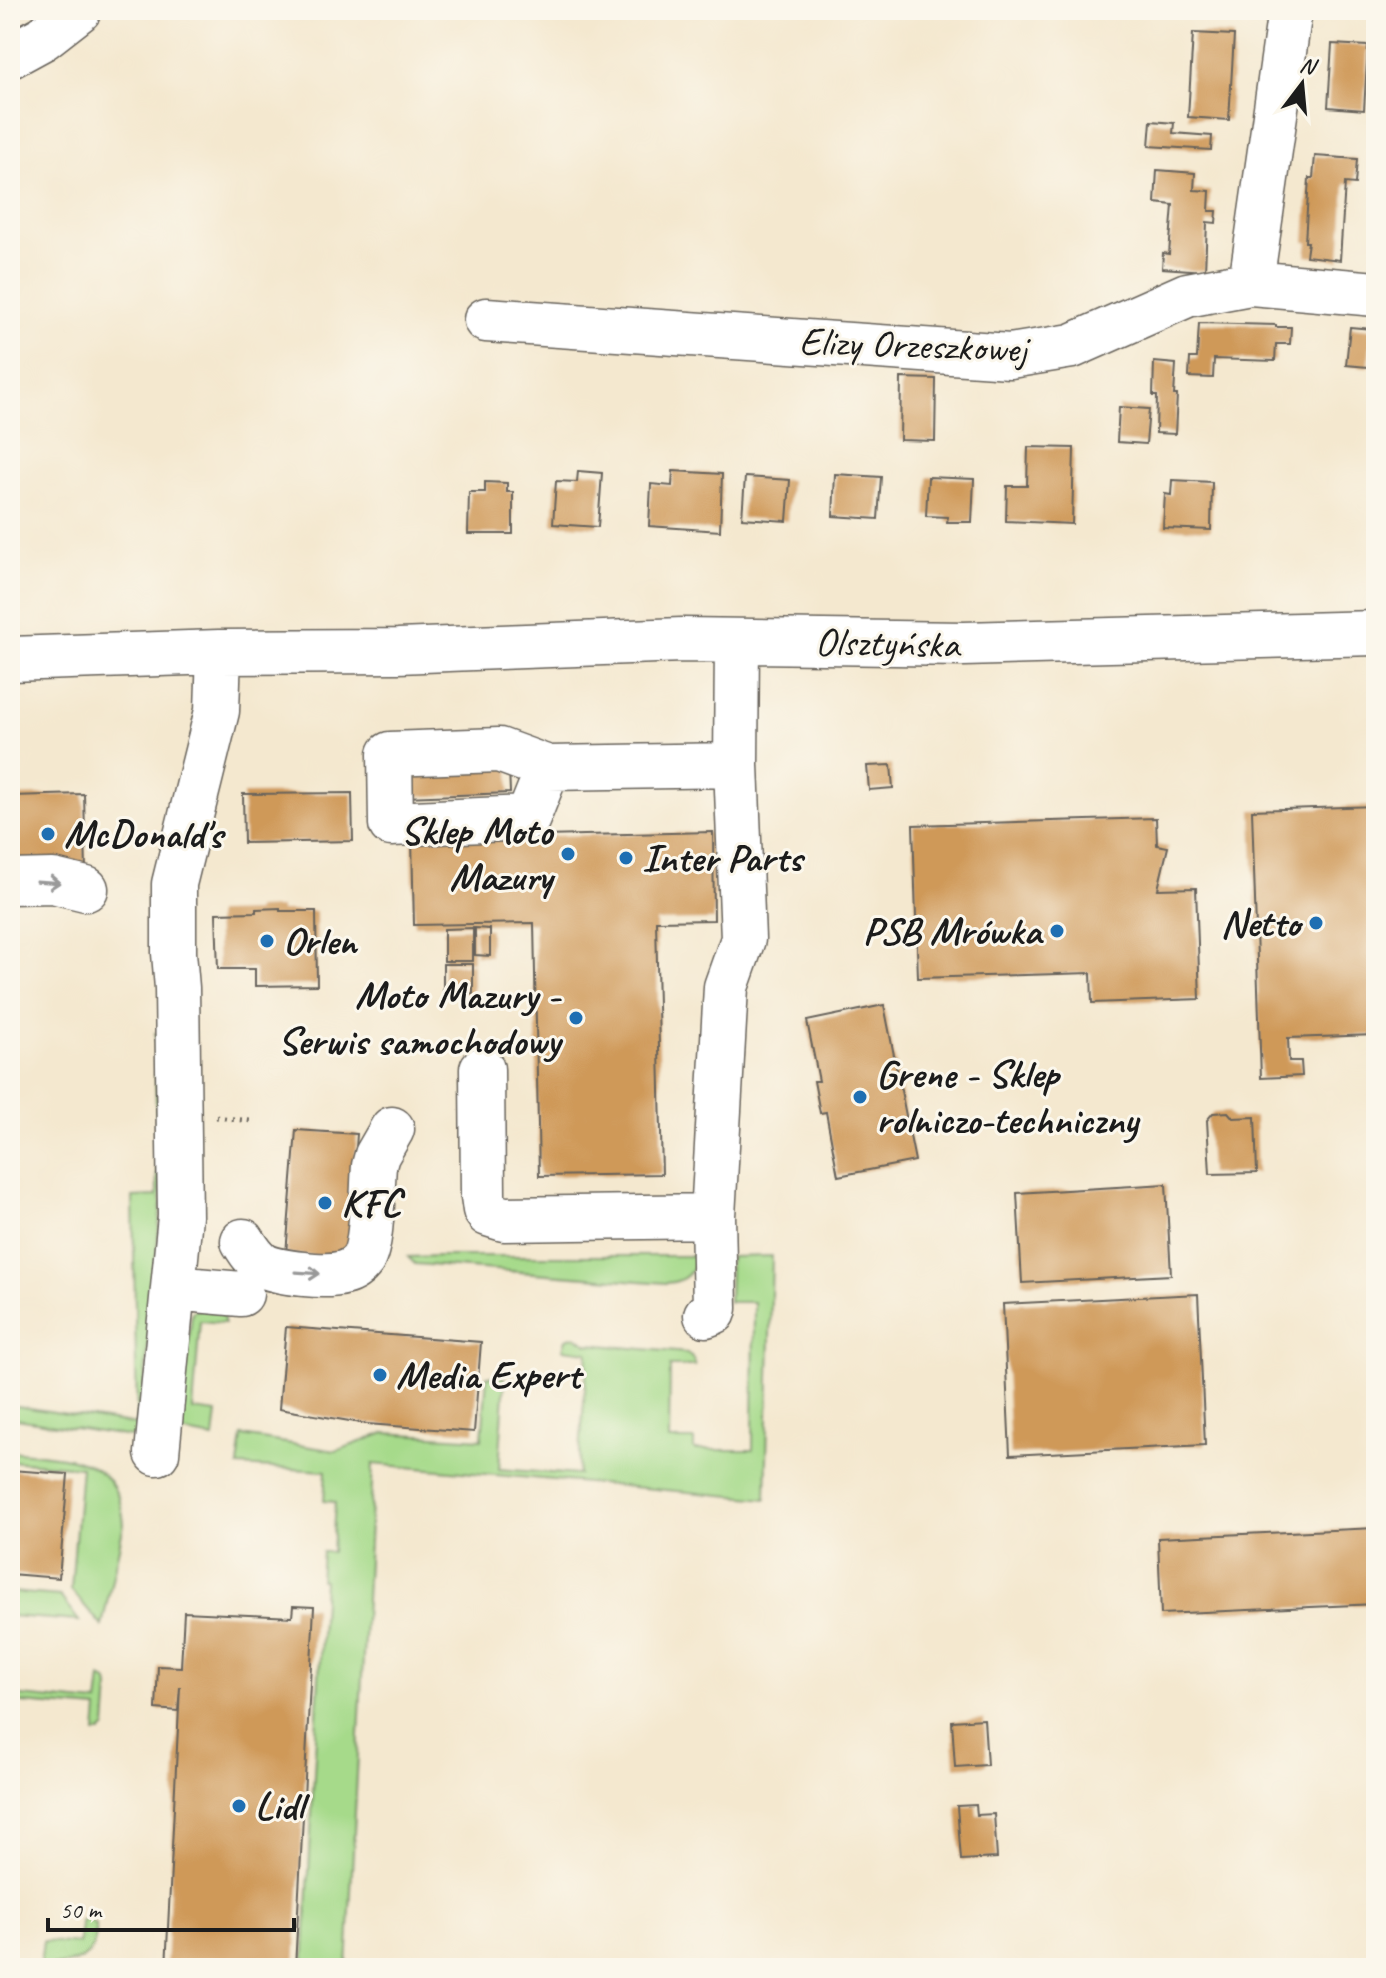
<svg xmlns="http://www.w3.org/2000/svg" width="1386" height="1978" font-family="Caveat,sans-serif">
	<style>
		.green { fill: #a6da8a; stroke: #617b53; stroke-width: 2 }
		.building { fill: #cf9958 }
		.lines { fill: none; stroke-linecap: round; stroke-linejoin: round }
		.minor-casing { stroke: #68635b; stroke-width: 47 }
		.path { stroke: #68635b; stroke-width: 5; stroke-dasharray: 2 6; stroke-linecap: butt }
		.minor { stroke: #fff; stroke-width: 44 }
		.oneway { stroke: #999 }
		.poi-dot { fill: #1f6fb2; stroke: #fbf7ec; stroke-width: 3 }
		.labels { text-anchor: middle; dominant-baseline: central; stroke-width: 6; stroke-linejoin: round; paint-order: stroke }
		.street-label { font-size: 40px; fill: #1c1c1c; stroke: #fbf7ec }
		.poi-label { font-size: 40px; font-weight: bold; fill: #1c1c1c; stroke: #fbf7ec; text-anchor: start }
	</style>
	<rect width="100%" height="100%" fill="#fbf7ec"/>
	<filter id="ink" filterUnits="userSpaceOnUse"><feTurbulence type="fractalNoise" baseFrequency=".0125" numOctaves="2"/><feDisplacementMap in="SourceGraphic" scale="16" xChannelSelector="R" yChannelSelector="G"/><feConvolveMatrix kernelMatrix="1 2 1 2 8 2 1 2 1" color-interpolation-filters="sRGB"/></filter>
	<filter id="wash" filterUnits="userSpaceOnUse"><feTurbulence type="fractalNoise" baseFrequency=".006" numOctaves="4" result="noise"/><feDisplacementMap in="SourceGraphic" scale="32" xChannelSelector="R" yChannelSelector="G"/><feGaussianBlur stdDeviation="1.8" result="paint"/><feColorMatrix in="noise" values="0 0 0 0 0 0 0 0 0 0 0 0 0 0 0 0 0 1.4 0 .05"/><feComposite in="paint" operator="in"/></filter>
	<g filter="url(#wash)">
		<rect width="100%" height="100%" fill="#f4e8cf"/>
		<path class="green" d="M155 1033 161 1035V1204L140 1432 131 1437 10 1418V1405L137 1425 133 1197 157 1196Z
			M442 1256H699C692 1273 685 1282 666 1283L415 1264 408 1257Z
			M772 1256 766 1499 373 1464 347 1968H304L324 1580H320L322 1552H332L335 1502 324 1501 326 1471 238 1466 242 1436 336 1451 385 1433 482 1439 487 1376 505 1378 499 1469 578 1475 588 1352 563 1349 566 1339 575 1336 588 1344 687 1353 693 1359 695 1366H670L669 1440H694V1450H753L754 1302H729L730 1257Z
			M200 1308 219 1311 224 1317V1323L200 1321 193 1410 217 1413 214 1438 179 1432 192 1312Z
			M10 1451C65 1457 118 1454 124 1524L102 1626 71 1590 81 1467 10 1461Z
			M10 1592 60 1596 79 1621 10 1616Z
			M101 1678 108 1682 109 1687 106 1728 101 1733H96L98 1709 10 1702V1695L98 1703Z
			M81 1920H89L95 1924C101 1961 69 1967 40 1966L43 1941 79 1944Z"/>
		<g id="blocks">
			<path class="building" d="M1193 33 1234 35 1229 120 1188 117Z
				M1332 44 1368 46 1364 110 1328 107Z
				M1151 121 1174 123 1173 133 1212 136 1211 150 1149 146Z
				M1315 156 1357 159 1355 184 1345 183 1340 260 1306 256 1308 242H1305L1309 178H1313Z
				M1157 170 1195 173 1194 190 1210 191 1209 211H1217L1216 223 1207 222 1205 271 1162 268 1163 253 1169 254 1173 205 1155 203Z
				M1199 323 1276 325V327H1291L1290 344H1276L1275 361 1214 359 1213 378 1189 377 1190 358H1197Z
				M1350 327 1372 329 1368 367 1346 365Z
				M1154 362 1176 364 1174 395H1177L1175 434 1156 433 1157 396H1153Z
				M901 378 936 379 935 441 900 440Z
				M1119 407 1149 409 1146 444 1117 442Z
				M1028 447 1074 448 1072 524 1006 521 1007 486H1027Z
				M578 471 602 473 598 527 553 524 556 481 577 482Z
				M673 471 722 474 720 531 649 526 651 484 672 486Z
				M835 474 881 477 878 519 833 516Z
				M745 477 790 480 787 521 742 518Z
				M928 477 974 479 972 522H947L948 517 926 516Z
				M1172 480 1212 482 1211 530 1163 528 1165 494 1171 495Z
				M485 482 507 483V492H513V534H468L469 492H485Z
				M891 765 893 788 869 790 867 766Z
				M509 767 510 793 405 797 403 771Z
				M352 793 353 841 244 843 243 794Z
				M84 794 86 872 10 873V796Z
				M1376 806V1035L1288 1038 1289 1061H1301L1302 1076 1261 1078 1252 810Z
				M1156 818 1157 845 1168 847 1158 889 1196 888 1200 999 1092 1003 1091 973 918 978 913 825Z
				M713 832 714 920 656 921 662 1174 539 1176 534 923 414 925 412 839Z
				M280 908V911H316L317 985 255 986V969H218L216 913 256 912V909Z
				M473 928V961H444V929Z
				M475 928 490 929V956L475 955Z
				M443 964H473V994H443Z
				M884 1005 915 1161 838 1176 826 1112 820 1113 814 1081H819L807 1021Z
				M1228 1112 1233 1118 1255 1117 1257 1173 1210 1174 1207 1120 1213 1113Z
				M296 1130 357 1134 348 1258 286 1254Z
				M1166 1184 1171 1275 1022 1283 1017 1193Z
				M1198 1294 1205 1445 1010 1455 1003 1304Z
				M286 1327 481 1342 474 1432 367 1424 279 1409Z
				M10 1470 68 1474 59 1578 10 1574Z
				M1376 1528V1604L1161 1614 1158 1538Z
				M293 1606 314 1607 295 1968H166L180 1687 178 1711 156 1709 158 1666 181 1667 184 1612 292 1617Z
				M984 1719 987 1765 955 1767 952 1721Z
				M976 1805 977 1815 994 1814 997 1858 961 1860 957 1806Z"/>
		</g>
	</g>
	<g filter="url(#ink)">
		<use href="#blocks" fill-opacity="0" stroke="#68635b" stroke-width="2"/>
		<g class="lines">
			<defs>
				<path id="minor" d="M10 56 43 38 79 10
					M1251 283 1290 10
					M486 320 1010 356 1072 346 1187 295 1251 283 1376 294
					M10 659 219 652 398 651 682 640 964 644 1376 633
					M548 768 528 818 391 824 390 754 499 750 548 768 736 765
					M10 882 53 881 86 889
					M482 1069 483 1196 485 1210 488 1214 504 1219 713 1216 726 987 743 939 736 765 737 641
					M243 1241C248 1249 254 1259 263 1265 277 1273 327 1278 343 1273 351 1271 358 1266 363 1259 373 1241 372 1188 374 1166L377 1155 392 1129
					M173 1288 241 1294
					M706 1315 714 1312 715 1308 713 1216
					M157 1453 180 1216 177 988 174 953V884L217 711 219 652"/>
			</defs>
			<use href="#minor" class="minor-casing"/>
			<path class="path" d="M216 1117 251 1121"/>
			<use href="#minor" class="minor"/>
		</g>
		<defs><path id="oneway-shaft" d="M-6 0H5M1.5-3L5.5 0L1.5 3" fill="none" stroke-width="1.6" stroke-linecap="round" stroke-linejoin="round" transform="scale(2)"/></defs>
		<g class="oneway">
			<use href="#oneway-shaft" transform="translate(48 882) rotate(4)"/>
			<use href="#oneway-shaft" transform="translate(308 1273) rotate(4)"/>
		</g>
	</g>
	<g class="poi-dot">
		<circle cx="48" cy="834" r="8"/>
		<circle cx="568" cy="854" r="8"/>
		<circle cx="626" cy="858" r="8"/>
		<circle cx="1316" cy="923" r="8"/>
		<circle cx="1057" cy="931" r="8"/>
		<circle cx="267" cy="941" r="8"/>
		<circle cx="576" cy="1018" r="8"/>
		<circle cx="860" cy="1097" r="8"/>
		<circle cx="325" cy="1203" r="8"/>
		<circle cx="380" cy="1375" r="8"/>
		<circle cx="239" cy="1806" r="8"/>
	</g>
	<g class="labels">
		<g class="street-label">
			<text transform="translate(913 345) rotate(2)">Elizy Orzeszkowej</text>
			<text transform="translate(887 643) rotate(1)">Olsztyńska</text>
		</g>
		<g class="poi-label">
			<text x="552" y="831" text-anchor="end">Sklep Moto<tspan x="552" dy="46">Mazury</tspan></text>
			<text x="64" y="834">McDonald's</text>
			<text x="642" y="858">Inter Parts</text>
			<text x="1300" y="923" text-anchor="end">Netto</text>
			<text x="1041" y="931" text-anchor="end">PSB Mrówka</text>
			<text x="283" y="941">Orlen</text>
			<text x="560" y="995" text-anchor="end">Moto Mazury -<tspan x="560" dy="46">Serwis samochodowy</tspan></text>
			<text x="876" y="1074">Grene - Sklep<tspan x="876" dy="46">rolniczo-techniczny</tspan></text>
			<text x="341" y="1203">KFC</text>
			<text x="396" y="1375">Media Expert</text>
			<text x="255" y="1806">Lidl</text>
		</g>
	</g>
	<rect width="1386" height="1978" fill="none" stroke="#fbf7ec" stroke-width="40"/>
	<g transform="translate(1302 84) rotate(16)" stroke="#fbf7ec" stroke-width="6" paint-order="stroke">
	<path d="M0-6L14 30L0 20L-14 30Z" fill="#1c1c1c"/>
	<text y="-12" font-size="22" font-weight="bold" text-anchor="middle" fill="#1c1c1c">N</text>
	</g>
	<path d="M48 1918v12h246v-12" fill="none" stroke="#1c1c1c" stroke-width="4"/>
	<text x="60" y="1918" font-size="24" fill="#1c1c1c" stroke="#fbf7ec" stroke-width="6" paint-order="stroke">50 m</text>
</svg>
